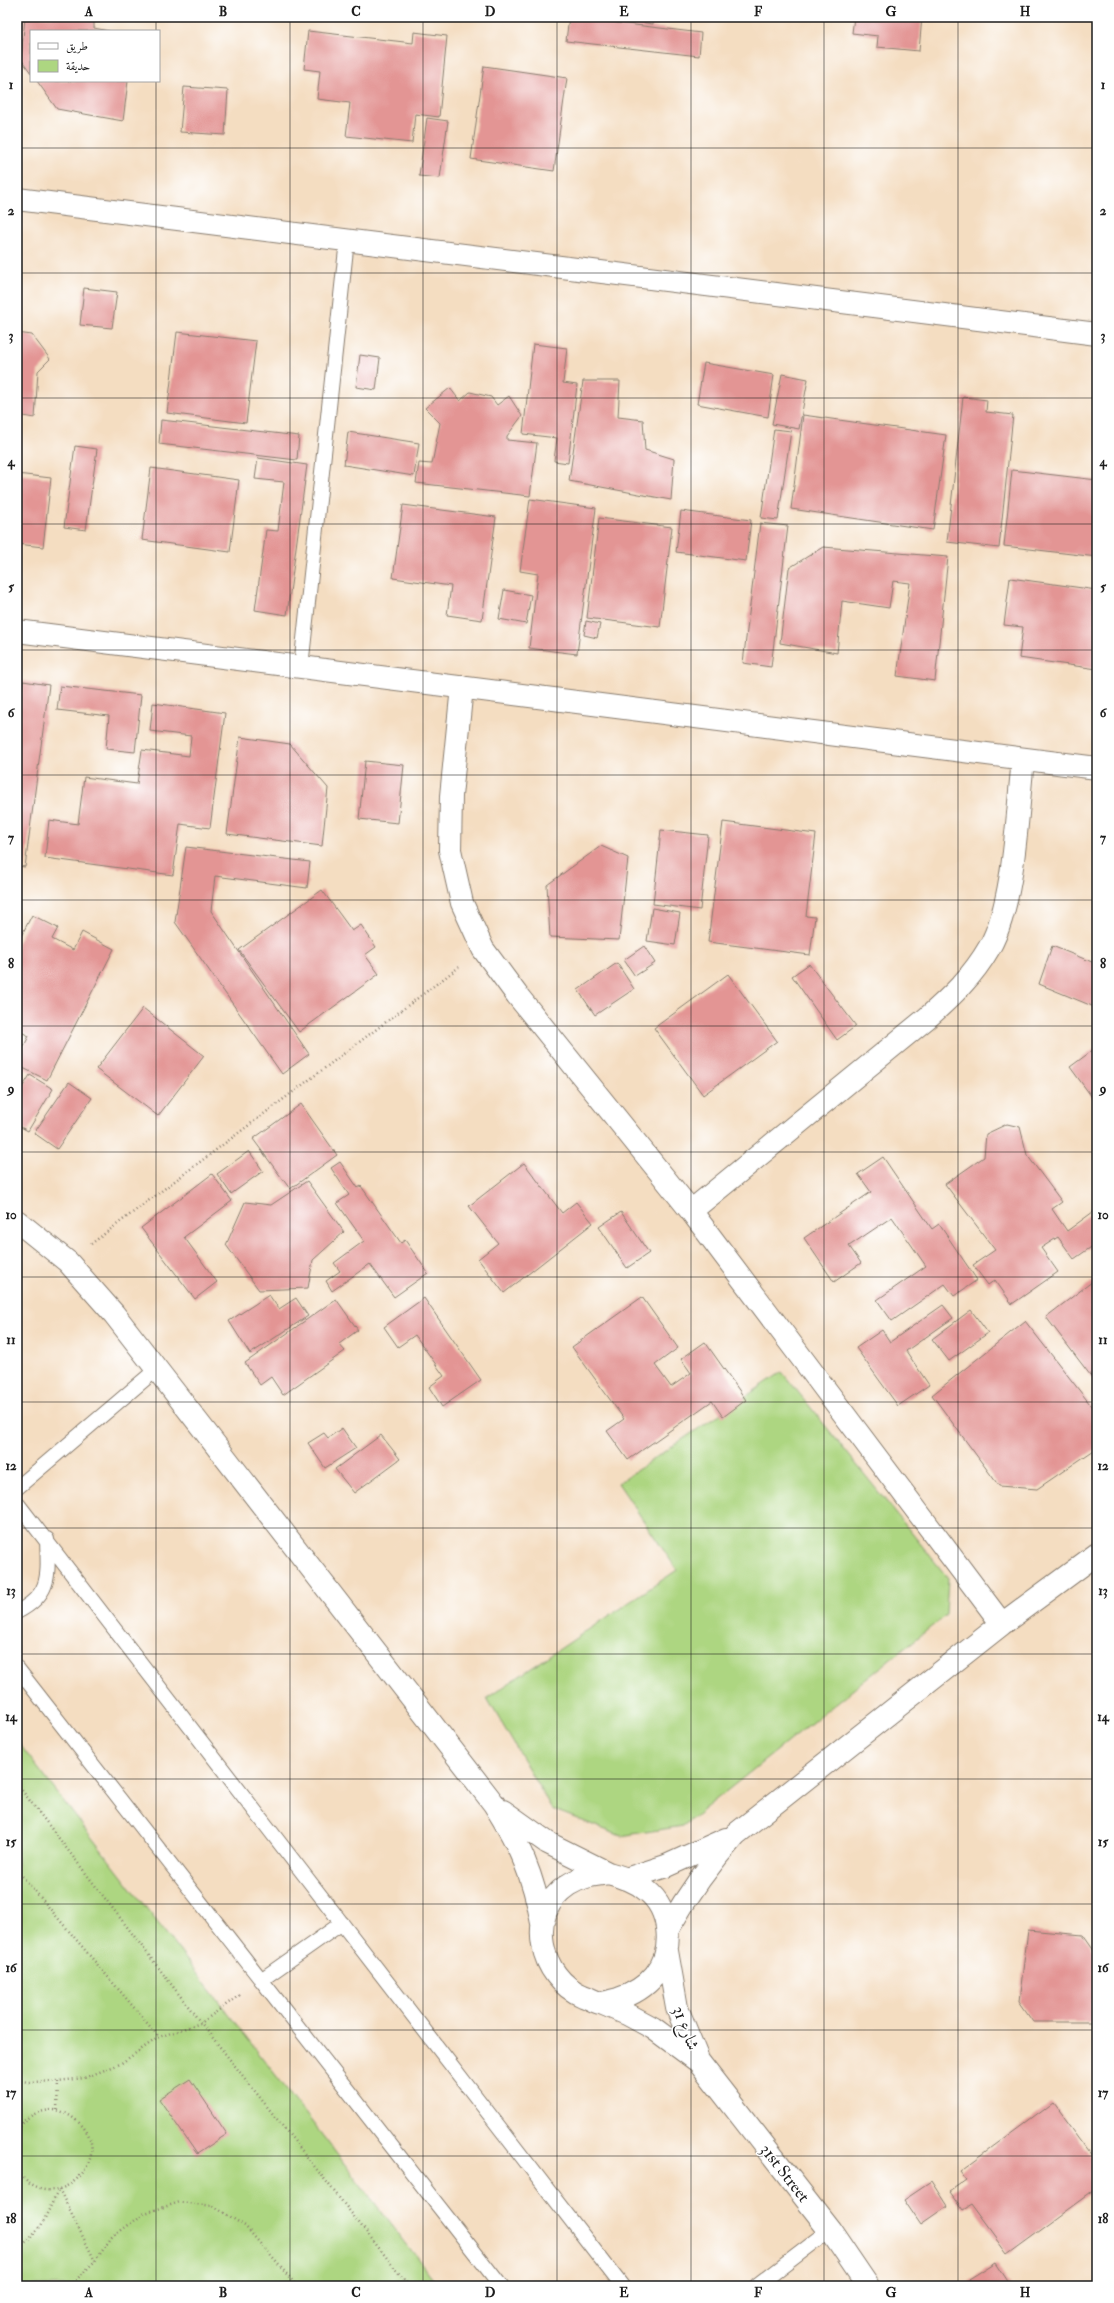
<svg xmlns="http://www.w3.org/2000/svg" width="1114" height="2303" font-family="'IM FELL Double Pica',Amiri,serif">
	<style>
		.green { fill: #add681; stroke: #64794e }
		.building { fill: #e39594 }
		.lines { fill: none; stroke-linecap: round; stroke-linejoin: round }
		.service-casing { stroke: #887c6e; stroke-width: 16 }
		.minor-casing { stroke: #887c6e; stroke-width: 24 }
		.tertiary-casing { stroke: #887c6e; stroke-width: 24 }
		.path { stroke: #887c6e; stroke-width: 2.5; stroke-dasharray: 1 3; stroke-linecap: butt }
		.service { stroke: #fff; stroke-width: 14 }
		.minor { stroke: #fff; stroke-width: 22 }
		.tertiary { stroke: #fff; stroke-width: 22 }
		.grid { fill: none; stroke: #1c1c1c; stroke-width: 1; stroke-opacity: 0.55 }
		.labels { text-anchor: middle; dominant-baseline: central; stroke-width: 3; stroke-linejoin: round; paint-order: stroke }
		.street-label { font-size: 17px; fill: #1c1c1c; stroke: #fff }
		.neatline { fill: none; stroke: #1c1c1c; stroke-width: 1.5 }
		.grid-label { font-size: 13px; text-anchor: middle; font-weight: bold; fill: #1c1c1c }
	</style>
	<rect width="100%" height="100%" fill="#fff"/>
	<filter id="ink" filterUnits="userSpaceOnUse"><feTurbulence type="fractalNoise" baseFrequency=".025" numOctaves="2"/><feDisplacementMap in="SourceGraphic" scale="8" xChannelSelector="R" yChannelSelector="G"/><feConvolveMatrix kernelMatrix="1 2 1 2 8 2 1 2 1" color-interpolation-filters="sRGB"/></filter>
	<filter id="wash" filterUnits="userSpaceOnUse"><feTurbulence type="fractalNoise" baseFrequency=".012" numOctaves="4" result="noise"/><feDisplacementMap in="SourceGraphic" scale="16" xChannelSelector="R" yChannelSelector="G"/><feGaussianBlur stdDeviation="0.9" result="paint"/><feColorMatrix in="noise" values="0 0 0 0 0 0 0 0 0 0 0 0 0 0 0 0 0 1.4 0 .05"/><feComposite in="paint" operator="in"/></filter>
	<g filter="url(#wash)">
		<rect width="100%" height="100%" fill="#f4ddc1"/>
		<path class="green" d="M782 1372 948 1578 946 1615 683 1826 621 1836 552 1809 487 1698 677 1570 618 1483Z
			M17 1741 439 2286H17Z"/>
		<g id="blocks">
			<path class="building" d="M25 17H94V28L109 31H31V73L21 59Z
				M569 17 701 33 699 56 566 41Z
				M604 17H654L653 24Z
				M854 17H922L919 51 877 47 878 36 852 33Z
				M308 31 413 43 414 32 447 36 439 117 415 114 412 143 346 136 350 103 317 99 320 71 304 69Z
				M484 66 567 78 554 171 471 159Z
				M37 81H128L123 121 57 109Z
				M184 87 228 90 225 135 180 132Z
				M427 118 448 121 440 178 419 176Z
				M84 288 117 292 112 328 80 325Z
				M177 332 256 341 246 423 167 413Z
				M17 333 32 335 50 359 38 371 35 418 17 415Z
				M533 344 567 348 563 383 577 385 568 463 554 461 557 438 523 434Z
				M360 355 380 358 376 390 356 387Z
				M704 363 774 375 768 417 697 404Z
				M782 374 808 379 799 429 772 424Z
				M583 381H620L618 417 643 420 645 450 674 459 671 500 569 481Z
				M450 388 460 401 470 392 491 397 497 405 509 396 522 416 507 436V440L537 443 530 496 416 483 419 463 432 464 440 423 425 408Z
				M963 397 987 400 986 412 1013 415 999 548 947 542Z
				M803 415 946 435 933 530 791 509Z
				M161 420 299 436 297 460 159 444Z
				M774 429 791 431 778 520 761 518Z
				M348 432 419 443 414 476 344 465Z
				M75 446 97 449 86 530 64 527Z
				M258 458 307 465 287 615 255 610 266 530 278 531 284 482 255 479Z
				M151 468 239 480 230 552 142 540Z
				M1012 470 1097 480V557L1004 546Z
				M17 474 51 478 43 547 17 544Z
				M530 499 596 508 577 654 529 648 538 574 520 571Z
				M403 505 496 517 482 620 447 615 451 586 393 578Z
				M681 511 751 520 746 561 676 552Z
				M599 518 672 527 660 627 587 618Z
				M760 523 788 526 771 667 743 663Z
				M823 547 948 557 935 681 897 676 910 583 893 581 889 608 842 601 837 653 780 643 789 568Z
				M1010 578 1097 590V669L1019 658 1023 627 1004 625Z
				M504 590 531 595 526 624 499 619Z
				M586 621 600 624 597 638 584 635Z
				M23 681 49 685 25 867 17 866V724Z
				M60 686 141 695 135 752 106 749 109 716 57 710Z
				M153 703 225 713 210 828 180 824 173 875 45 858 49 820 78 824 84 777 137 784 142 750 189 756 191 736 150 731Z
				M240 737 290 744 328 788 322 846 227 834Z
				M365 761 404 765 398 823 359 819Z
				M723 822 816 834 806 916 815 917 810 955 708 942Z
				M661 830 708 835 700 910 653 904Z
				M601 846 628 858 619 940 550 937 547 885Z
				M186 847 310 862 307 888 215 876 211 911 309 1054 282 1074 175 922Z
				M322 890 352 931 361 925 376 947 365 955 379 974 299 1032 239 950Z
				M652 908 680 913 675 945 647 941Z
				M32 915 58 928 52 939 73 950 82 932 114 949 47 1080 17 1065V1060L29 1036 17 1030V944Z
				M644 946 655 963 635 976 624 960Z
				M1052 946 1097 964V1008L1039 984Z
				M617 963 634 989 595 1015 578 990Z
				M809 964 856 1026 837 1040 792 976Z
				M728 974 777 1041 703 1095 654 1028Z
				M143 1008 204 1056 158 1116 96 1069Z
				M1097 1047V1104L1070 1067Z
				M30 1075 53 1089 28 1131 17 1125V1096Z
				M69 1082 92 1098 57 1149 34 1133Z
				M301 1104 337 1155 290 1189 253 1139Z
				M1007 1124 1020 1127 1027 1155 1062 1202 1052 1209 1067 1231 1097 1209V1243L1074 1259 1058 1237 1041 1248 1058 1272 1012 1304 995 1280 988 1285 973 1265 995 1250 945 1184 984 1157 986 1134Z
				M249 1151 263 1171 231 1194 217 1174Z
				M883 1157 932 1229 939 1224 977 1280 954 1296 945 1284 892 1321 877 1300 926 1266 892 1217 849 1246 861 1263 834 1282 804 1238 871 1192 858 1174Z
				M340 1162 358 1188 361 1186 401 1243 405 1240 428 1273 394 1297 370 1264 332 1291 326 1281 340 1271 334 1263 364 1241 337 1203 349 1195 331 1168Z
				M524 1163 562 1213 576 1202 593 1223 504 1293 478 1259 498 1243 469 1206Z
				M212 1174 232 1201 184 1237 217 1282 195 1299 141 1228Z
				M307 1181 344 1232 313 1260 308 1288 259 1290 226 1245 245 1202 271 1205Z
				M621 1212 649 1253 627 1268 599 1227Z
				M1097 1278V1384L1046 1317Z
				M269 1295 279 1309 296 1298 308 1316 250 1354 229 1321Z
				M642 1297 678 1348 655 1365 671 1387 691 1373 681 1359 705 1342 746 1400 723 1417 712 1401 628 1460 607 1431 624 1419 572 1347Z
				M424 1298 481 1380 442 1407 429 1387 444 1376 415 1335 398 1347 384 1327Z
				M336 1299 358 1330 339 1344 345 1351 283 1395 271 1377 260 1385 245 1363Z
				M943 1305 953 1318 906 1351 929 1385 898 1406 856 1348 882 1330 890 1342Z
				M971 1310 988 1333 949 1361 932 1339Z
				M1025 1321 1097 1413V1448L1037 1489 999 1486 932 1395Z
				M342 1428 356 1448 325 1468 308 1443 324 1433 328 1438Z
				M381 1435 400 1459 354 1493 335 1469Z
				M1028 1930 1083 1935 1097 1955V2022H1033L1019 2002Z
				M190 2079 227 2134 197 2154 159 2099Z
				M1052 2103 1097 2164V2188L1007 2254 971 2205 963 2210 950 2192 967 2180 960 2171Z
				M931 2181 947 2206 921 2224 904 2199Z
				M996 2263 1011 2286H973L969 2280Z"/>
		</g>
	</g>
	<g filter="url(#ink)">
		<use href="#blocks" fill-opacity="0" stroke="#887c6e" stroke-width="1"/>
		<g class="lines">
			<defs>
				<path id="service" d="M301 667 347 240
					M17 1488 158 1368
					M17 1503 622 2286
					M17 1612C52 1594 48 1575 47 1539
					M17 1668 501 2286
					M261 1980 342 1923
					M757 2286 830 2230"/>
				<path id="minor" d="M17 199 1097 334
					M17 631 1097 768
					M462 687 451 796 450 850 462 903 483 949 517 995 691 1211 1002 1624
					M691 1211 927 1018C951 997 973 976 989 948 1015 903 1017 812 1023 760
					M629 1878 666 1866 726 1839
					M668 1929C688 1894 709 1864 736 1834L1002 1624 1097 1554"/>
				<path id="tertiary" d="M17 1221 68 1262 114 1314 494 1804C520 1846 533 1874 542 1923
					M503 1811 548 1843 608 1873
					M608 1873C622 1877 634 1880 646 1890 671 1909 675 1951 655 1975 645 1987 634 1994 618 1999 613 2000 605 2003 600 2003 595 2002 589 1998 583 1996 540 1978 524 1914 568 1885 580 1877 593 1875 608 1873Z
					M667 1951 677 2008 697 2057
					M601 2003 627 2014 653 2028 699 2062 830 2230 868 2286"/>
			</defs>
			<use href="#service" class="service-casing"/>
			<use href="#minor" class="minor-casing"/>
			<use href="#tertiary" class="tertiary-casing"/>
			<path class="path" d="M91 1244 459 967
				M17 1784 201 2023 409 2286
				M17 1870 159 2037
				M17 2080 28 2082 58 2081 84 2078 120 2064 159 2037 201 2023 241 1994
				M57 2110 58 2081
				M17 2130C24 2117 37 2111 52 2110 62 2110 70 2115 77 2121 122 2157 51 2224 17 2170
				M59 2189 95 2261
				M17 2251 41 2226 59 2189
				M70 2286 95 2261 112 2237 145 2213 180 2202 213 2206 245 2226 297 2286"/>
			<use href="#service" class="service"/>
			<use href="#minor" class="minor"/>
			<use href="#tertiary" class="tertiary"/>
		</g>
	</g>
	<path class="grid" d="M156 17V31M290 17V2286M423 17V2286M557 17V2286M691 17V2286M824 17V2286M958 17V2286M156 81V2286M17 148H1097M17 273H1097M17 398H1097M17 524H1097M17 650H1097M17 775H1097M17 900H1097M17 1026H1097M17 1152H1097M17 1277H1097M17 1402H1097M17 1528H1097M17 1654H1097M17 1779H1097M17 1904H1097M17 2030H1097M17 2156H1097"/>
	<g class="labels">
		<g class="street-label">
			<text transform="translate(686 2028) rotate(69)">شارع 31</text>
			<text transform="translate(785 2173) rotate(52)">31st Street</text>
		</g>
	</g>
	<rect width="1114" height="2303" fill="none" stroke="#fff" stroke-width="44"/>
	<rect x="30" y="30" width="130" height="52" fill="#ffffff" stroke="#a4a4a4"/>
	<rect x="38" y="43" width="20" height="6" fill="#ffffff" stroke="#a4a4a4"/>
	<text x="66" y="50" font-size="12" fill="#1c1c1c">طريق</text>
	<rect x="38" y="60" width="20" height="12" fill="#add681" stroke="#a4a4a4"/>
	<text x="66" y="70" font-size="12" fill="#1c1c1c">حديقة</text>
	<rect x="22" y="22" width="1070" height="2259" class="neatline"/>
	<g class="grid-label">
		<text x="89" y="16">A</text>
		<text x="223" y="16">B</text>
		<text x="356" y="16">C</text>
		<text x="490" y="16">D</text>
		<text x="624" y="16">E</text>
		<text x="758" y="16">F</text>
		<text x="891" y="16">G</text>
		<text x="1025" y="16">H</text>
		<text x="11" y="89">1</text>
		<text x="1103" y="89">1</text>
		<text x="11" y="215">2</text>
		<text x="1103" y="215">2</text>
		<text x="11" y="340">3</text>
		<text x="1103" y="340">3</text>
		<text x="11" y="466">4</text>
		<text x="1103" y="466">4</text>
		<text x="11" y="591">5</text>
		<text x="1103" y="591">5</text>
		<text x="11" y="717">6</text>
		<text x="1103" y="717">6</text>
		<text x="11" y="842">7</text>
		<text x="1103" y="842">7</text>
		<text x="11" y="968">8</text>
		<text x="1103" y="968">8</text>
		<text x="11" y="1093">9</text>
		<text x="1103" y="1093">9</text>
		<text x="11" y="1219">10</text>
		<text x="1103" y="1219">10</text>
		<text x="11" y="1344">11</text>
		<text x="1103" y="1344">11</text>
		<text x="11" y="1470">12</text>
		<text x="1103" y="1470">12</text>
		<text x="11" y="1595">13</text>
		<text x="1103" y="1595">13</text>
		<text x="11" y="1721">14</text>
		<text x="1103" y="1721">14</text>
		<text x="11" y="1846">15</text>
		<text x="1103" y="1846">15</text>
		<text x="11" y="1972">16</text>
		<text x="1103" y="1972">16</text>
		<text x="11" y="2097">17</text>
		<text x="1103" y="2097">17</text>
		<text x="11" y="2223">18</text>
		<text x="1103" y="2223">18</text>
		<text x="89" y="2297">A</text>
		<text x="223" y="2297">B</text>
		<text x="356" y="2297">C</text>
		<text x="490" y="2297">D</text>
		<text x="624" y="2297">E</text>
		<text x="758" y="2297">F</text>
		<text x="891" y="2297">G</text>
		<text x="1025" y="2297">H</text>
	</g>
</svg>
